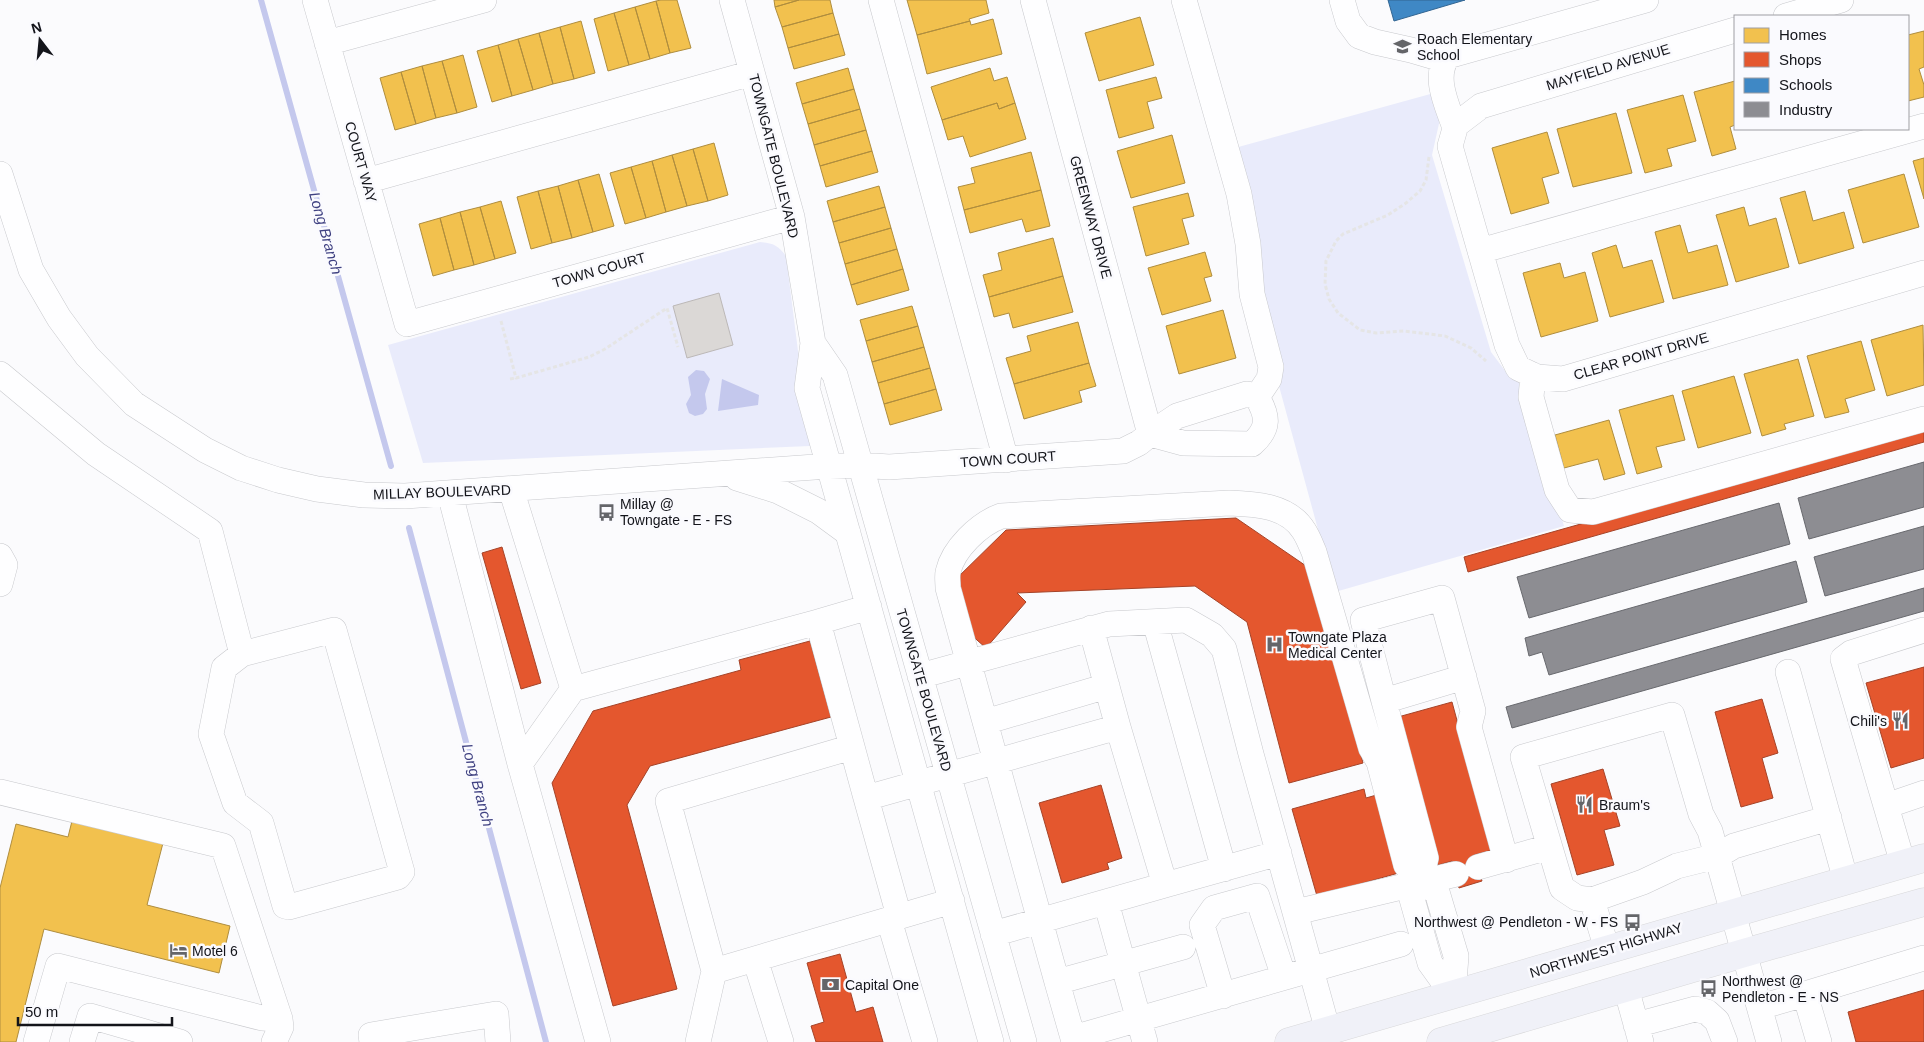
<svg xmlns="http://www.w3.org/2000/svg" width="1924" height="1042" font-family="Helvetica,sans-serif">
	<style>
		.green { fill: #e9ebfb }
		.water { fill: #c4c8ed }
		.homes { fill: #f2c14e; stroke: #af8d3e }
		.shops { fill: #e4572e; stroke: #a54328 }
		.schools { fill: #3f88c5; stroke: #326592 }
		.industry { fill: #8d8d92; stroke: #68696e }
		.lines { fill: none; stroke-linecap: round; stroke-linejoin: round }
		.stream { stroke: #c4c8ed; stroke-width: 6 }
		.building { fill: #dbd8d6; stroke: #bcb8b7 }
		.minor-casing { stroke: #c8c9cd; stroke-width: 26 }
		.major-casing { stroke: #d8d8da; stroke-width: 29 }
		.path { stroke: #e5e5e5; stroke-width: 3; stroke-dasharray: 4 2.5; stroke-linecap: butt }
		.minor { stroke: #fefeff; stroke-width: 25 }
		.major { stroke: #f0f1f8; stroke-width: 28 }
		.labels { text-anchor: middle; dominant-baseline: central; stroke-width: 5; stroke-linejoin: round; paint-order: stroke }
		.poi-label { font-size: 14px; fill: #13141a; stroke: #fafafe; text-anchor: start }
		.street-label { font-size: 14px; fill: #13141a; stroke: #fafafe }
		.water-label { font-size: 15px; font-style: italic; fill: #3f4181; stroke: #fafafe }
	</style>
	<rect width="100%" height="100%" fill="#fbfbfd"/>
	<path class="green" d="M1434 93 1440 119 1432 155 1491 352 1506 372 1522 381 1564 526 1335 592 1279 386 1231 149Z
		M760 242C773 243 778 245 786 256L810 446 423 463 388 345Z"/>
	<path class="water" d="M696 370 704 371 710 379 705 394 707 409 703 414 695 416 689 413 686 404 691 395 688 377Z
		M722 379 759 395 758 405 718 411Z"/>
	<path class="homes" d="M661 0H677L691 48 670 53 656 1Z
		M774 0H799L775 7Z
		M799 0H830L833 13 782 27 775 7Z
		M907 0H986L989 13 969 19 970 21 917 35Z
		M656 1 670 53 650 59 635 7Z
		M635 7 650 59 629 65 614 13Z
		M614 13 629 65 608 71 594 19Z
		M833 13 839 34 788 48 782 27Z
		M1140 17 1154 65 1099 81 1085 33Z
		M993 19 1002 54 927 74 917 35 970 21 971 25Z
		M581 21 595 73 574 79 560 27Z
		M560 27 574 79 553 84 539 33Z
		M1924 31V67L1919 69 1924 85V97L1908 101V35Z
		M539 33 553 84 533 90 518 39Z
		M839 34 845 55 794 69 788 48Z
		M518 39 533 90 512 96 498 45Z
		M498 45 512 96 492 102 477 51Z
		M463 55 477 107 457 113 442 61Z
		M442 61 457 113 436 118 422 66Z
		M422 66 436 118 416 124 401 72Z
		M848 68 854 89 802 104 796 83Z
		M990 68 994 81 1007 77 1015 103 999 109 997 103 942 120 931 87Z
		M401 72 416 124 395 130 380 78Z
		M1156 77 1162 98 1147 102 1154 128 1119 138 1106 90Z
		M1735 81V125L1730 127 1736 149 1712 156 1694 92Z
		M854 89 860 109 808 124 802 104Z
		M1683 95 1696 141 1667 149 1672 166 1645 173 1627 110Z
		M997 103 999 109 1015 103 1026 139 970 157 963 136 948 140 942 120Z
		M860 109 866 130 814 145 808 124Z
		M1616 113 1632 173 1573 187 1557 129Z
		M866 130 872 151 820 166 814 145Z
		M1547 132 1559 173 1542 178 1549 203 1511 214 1492 148Z
		M1172 135 1185 183 1131 198 1117 151Z
		M714 143 728 195 708 201 693 149Z
		M693 149 708 201 687 206 672 155Z
		M872 151 878 172 826 187 820 166Z
		M1031 152 1041 190 964 210 958 187 975 183 971 168Z
		M672 155 687 206 666 212 652 161Z
		M1924 158V199L1913 161Z
		M652 161 666 212 646 218 631 167Z
		M631 167 646 218 625 224 610 173Z
		M599 174 614 226 593 232 578 180Z
		M1904 174 1919 227 1863 243 1848 190Z
		M578 180 593 232 572 238 558 186Z
		M558 186 572 238 552 243 538 191Z
		M879 186 885 207 833 222 827 201Z
		M1041 190 1050 226 1026 232 1022 219 970 233 964 210Z
		M538 191 552 243 531 249 517 197Z
		M1805 191 1813 221 1844 212 1854 248 1799 264 1780 198Z
		M1188 193 1194 216 1182 219 1189 244 1146 256 1133 207Z
		M501 201 516 253 495 259 480 207Z
		M480 207 495 259 474 265 460 212Z
		M885 207 891 228 839 243 833 222Z
		M1744 207 1749 226 1776 218 1789 267 1736 282 1716 215Z
		M460 212 474 265 454 270 440 218Z
		M440 218 454 270 433 276 419 224Z
		M1680 225 1688 253 1717 245 1728 285 1673 299 1655 232Z
		M891 228 897 249 845 264 839 243Z
		M1053 238 1063 276 989 297 983 275 1002 270 998 253Z
		M1616 245 1623 268 1652 260 1664 302 1610 317 1592 253Z
		M897 249 903 269 851 285 845 264Z
		M1205 252 1212 276 1204 278 1211 301 1162 315 1148 268Z
		M1560 263 1564 278 1585 272 1598 321 1541 337 1523 273Z
		M903 269 909 290 857 305 851 285Z
		M1063 276 1073 312 1013 328 1009 313 994 317 989 297Z
		M912 306 918 326 866 341 860 320Z
		M1223 310 1236 358 1179 374 1166 326Z
		M1078 322 1089 363 1014 384 1006 358 1031 351 1027 336Z
		M1923 325 1924 385 1887 396 1871 340Z
		M918 326 924 347 872 362 866 341Z
		M1861 341 1875 390 1845 399 1849 412 1825 418 1807 356Z
		M924 347 930 368 878 383 872 362Z
		M1798 359 1814 416 1784 424 1786 429 1762 436 1744 374Z
		M1089 363 1096 386 1079 391 1082 402 1024 419 1014 384Z
		M930 368 936 389 884 404 878 383Z
		M1734 376 1751 433 1698 448 1682 391Z
		M936 389 942 410 890 425 884 404Z
		M1673 395 1685 440 1656 447 1662 467 1637 474 1619 410Z
		M1609 420 1625 474 1604 480 1598 459 1564 468 1555 435Z
		M72 821 163 843 147 905 230 926 219 973 44 929 16 1042H0V888L16 824 68 837Z"/>
	<path class="shops" d="M1924 427V442L1468 572 1464 557Z
		M1236 518 1312 570 1363 763 1289 783 1247 622 1195 586 1017 593 1026 602 986 648 969 633 954 581 1006 530Z
		M502 547 541 683 521 689 482 553Z
		M810 641 831 717 650 766 627 805 677 989 613 1006 552 783 593 711 741 670 739 660Z
		M1924 667V758L1891 768 1866 683Z
		M1762 699 1778 753 1762 758 1773 798 1741 807 1715 712Z
		M1452 702 1492 850 1474 855 1482 881 1459 888 1452 861 1438 865 1398 717Z
		M1603 769 1620 826 1604 830 1614 865 1577 875 1551 784Z
		M1101 785 1122 858 1107 863 1109 869 1062 883 1039 803Z
		M1364 789 1366 798 1380 794 1402 872 1317 896 1292 809Z
		M840 954 856 1012 873 1007 883 1042H816L811 1026 824 1022 807 963Z
		M1924 990V1042H1856L1848 1012Z"/>
	<path class="schools" d="M1388 0H1465L1394 21Z"/>
	<path class="industry" d="M1924 462V507L1809 539 1798 498Z
		M1779 503 1790 544 1529 618 1517 577Z
		M1924 526V569L1825 596 1814 557Z
		M1796 561 1807 602 1549 675 1542 652 1529 656 1525 638Z
		M1924 588V611L1512 728 1506 707Z"/>
	<g class="lines">
		<path class="stream" d="M261 0 391 466
			M409 528 546 1042"/>
	</g>
	<path class="building" d="M719 293 733 345 687 358 673 306Z"/>
	<g class="lines">
		<defs>
			<path id="minor" d="M315 0 407 324 792 217
				M732 0 792 217 813 343 807 388 991 1042
				M881 0 1006 460
				M1184 0 1239 194 1248 244 1252 294 1271 367 1269 379 1257 397
				M1342 0 1348 21 1359 36 1375 42 1411 50 1445 60
				M1786 16 1841 0
				M1735 30 1481 106 1456 125 1450 146 1507 345 1518 368 1537 377 1563 379 1924 273
				M327 43 484 0
				M1455 128C1448 107 1432 77 1448 56L1646 0
				M0 174 31 270 59 318 87 356 134 404 205 450 241 468 278 480 317 489 364 495 405 496 829 466 861 465 889 467 1123 451 1139 443 1150 434 1183 443 1252 444C1270 428 1268 416 1257 397L1247 394 1177 416 1150 434 1033 0
				M366 181 752 73
				M1480 251 1924 126
				M813 343 835 375 1024 1042
				M0 374 96 454 210 531 242 654
				M1533 375 1531 397 1557 490 1570 510 1593 512 1924 419
				M737 478 778 491 818 511 848 533
				M511 489 573 689
				M450 494 520 764
				M0 556 5 565 0 584
				M818 622 869 607
				M1155 622 1224 869
				M1091 628 1118 727
				M334 630 402 872 398 877 289 907 285 906 261 823 235 803 211 734 224 668 242 654Z
				M1788 672 1846 881
				M920 676 1109 624 1186 620 1212 635 1224 649 1251 754 1328 1031
				M1464 677 1384 701 1363 620 1442 598 1473 711 1469 727 1506 860
				M1384 701 1426 858 1420 881 1412 899 1430 963 1453 995
				M985 722 1107 686
				M0 792 223 846 280 1019 262 1018 58 966 36 1042
				M866 798 899 916
				M1886 806 1843 659 1851 653 1924 630
				M1903 864 1886 806 1924 793
				M1478 867 1549 847
				M1165 885 1279 853
				M1592 900 1607 949
				M1106 902 1145 1042
				M1296 912 1456 874
				M889 920 925 1042
				M1183 947 1057 982 948 588C948 583 947 577 948 572 953 549 979 524 1001 516L1229 503C1255 504 1288 505 1304 531 1308 537 1311 545 1314 552L1371 748 1379 762 1406 865 1420 881 1437 892 1456 956 1453 995
				M755 959 781 1042
				M714 971 668 801 852 747
				M1057 982 1073 1038 1401 944
				M1626 988 1641 1042
				M1223 996 1202 925 1214 908 1257 896 1284 977
				M1760 1007 1805 994
				M1636 1025 1695 1009 1707 1012 1717 1021 1725 1042
				M82 1042 90 1016 180 1042
				M274 1042 281 1027 280 1019
				M372 1042 371 1035 496 1014 498 1042
				M598 1042 520 764 573 689 818 622 866 798 1118 727 1165 885 993 934
				M698 1042 714 971 952 901
				M1769 1042 1710 831 1701 814 1672 715 1523 757 1562 888 1577 898 1592 900 1643 882 1677 866 1717 856 1734 846 1829 818
				M1819 1042 1805 994 1924 958"/>
			<path id="major" d="M1289 1042 1924 858
				M1441 1042 1744 953 1924 902"/>
		</defs>
		<use href="#minor" class="minor-casing"/>
		<use href="#major" class="major-casing"/>
		<path class="path" d="M1429 157 1426 180 1420 191 1406 203 1388 215 1343 234 1336 241 1326 261 1325 284 1329 299 1338 313 1360 330 1376 333 1404 331 1445 336 1471 348 1486 361
			M501 321 516 378 589 357 605 349 667 308 678 347
			M510 379 516 378"/>
		<use href="#minor" class="minor"/>
		<use href="#major" class="major"/>
	</g>
	<defs>
		<symbol id="school-bare" viewBox="-9 -9 18 18"><path d="M0-5L7-2L0 1L-7-2ZM-4 1L0 2.5L4 1V4Q0 6-4 4Z" fill="#646569" stroke="#fafafe" stroke-width="2.5" paint-order="stroke"/></symbol>
		<symbol id="bus-bare" viewBox="-9 -9 18 18"><path d="M-5-6H5V4H4V6H2V4H-2V6H-4V4H-5ZM-3.5-4V0h7V-4ZM-3.5 1.2v1.5H-2V1.2ZM2 1.2v1.5H3.5V1.2Z" fill="#646569" stroke="#fafafe" stroke-width="2.5" paint-order="stroke"/></symbol>
		<symbol id="hospital-bare" viewBox="-9 -9 18 18"><path d="M-5-5h3v3.5h4V-5h3V5h-3V1.5h-4V5h-3Z" fill="#646569" stroke="#fafafe" stroke-width="2.5" paint-order="stroke"/></symbol>
		<symbol id="restaurant-bare" viewBox="-9 -9 18 18"><path d="M-5-6h1v4h1v-4h1v4h1v-4h1v5L-1.5 .5V6h-2V.5L-5-1ZM5-6V6H3V1.5H1.5Q1.5-4 5-6Z" fill="#646569" stroke="#fafafe" stroke-width="2.5" paint-order="stroke"/></symbol>
		<symbol id="hotel-bare" viewBox="-9 -9 18 18"><path d="M-6-4.5h1.5V1H6V5H4.5V3h-9V5H-6ZM-4 0a1.8 1.8 0 1 1 3.6 0ZM.5 0V-2.5h3Q6-2.5 6 0Z" fill="#646569" stroke="#fafafe" stroke-width="2.5" paint-order="stroke"/></symbol>
		<symbol id="bank-bare" viewBox="-9 -9 18 18"><path d="M-6-4H6V4H-6ZM0-2.3a2.3 2.3 0 1 0 0 4.6a2.3 2.3 0 1 0 0-4.6Z" fill="#646569" stroke="#fafafe" stroke-width="2.5" paint-order="stroke"/></symbol>
	</defs>
	<g fill-rule="evenodd">
		<use href="#school-bare" x="1390" y="34" width="25" height="25"/>
		<use href="#bus-bare" x="594" y="500" width="25" height="25"/>
		<use href="#hospital-bare" x="1262" y="632" width="25" height="25"/>
		<use href="#restaurant-bare" x="1888" y="708" width="25" height="25"/>
		<use href="#restaurant-bare" x="1572" y="792" width="25" height="25"/>
		<use href="#bus-bare" x="1620" y="910" width="25" height="25"/>
		<use href="#hotel-bare" x="166" y="938" width="25" height="25"/>
		<use href="#bank-bare" x="818" y="972" width="25" height="25"/>
		<use href="#bus-bare" x="1696" y="976" width="25" height="25"/>
	</g>
	<g class="labels">
		<g class="poi-label">
			<text x="1417" y="39">Roach Elementary<tspan x="1417" dy="16">School</tspan></text>
			<text x="620" y="504">Millay @<tspan x="620" dy="16">Towngate - E - FS</tspan></text>
			<text x="1288" y="637">Towngate Plaza<tspan x="1288" dy="16">Medical Center</tspan></text>
			<text x="1887" y="721" text-anchor="end">Chili's</text>
			<text x="1599" y="805">Braum's</text>
			<text x="1618" y="922" text-anchor="end">Northwest @ Pendleton - W - FS</text>
			<text x="192" y="951">Motel 6</text>
			<text x="1722" y="981">Northwest @<tspan x="1722" dy="16">Pendleton - E - NS</tspan></text>
			<text x="845" y="985">Capital One</text>
		</g>
		<g class="street-label">
			<text transform="translate(1608 67) rotate(-17)">MAYFIELD AVENUE</text>
			<text transform="translate(774 156) rotate(76)">TOWNGATE BOULEVARD</text>
			<text transform="translate(361 162) rotate(74)">COURT WAY</text>
			<text transform="translate(1091 217) rotate(75)">GREENWAY DRIVE</text>
			<text transform="translate(599 270) rotate(-16)">TOWN COURT</text>
			<text transform="translate(1641 356) rotate(-16)">CLEAR POINT DRIVE</text>
			<text transform="translate(1008 459) rotate(-4)">TOWN COURT</text>
			<text transform="translate(442 492) rotate(-2)">MILLAY BOULEVARD</text>
			<text transform="translate(924 690) rotate(74)">TOWNGATE BOULEVARD</text>
			<text transform="translate(1606 950) rotate(-17)">NORTHWEST HIGHWAY</text>
		</g>
		<g class="water-label">
			<text transform="translate(326 233) rotate(74)">Long Branch</text>
			<text transform="translate(478 785) rotate(75)">Long Branch</text>
		</g>
	</g>
	<rect x="1734" y="15" width="175" height="115" fill="#fafafe" stroke="#9e9ea3"/>
	<rect x="1744" y="28" width="25" height="15" fill="#f2c14e" stroke="#9e9ea3"/>
	<text x="1779" y="40" font-size="15" fill="#13141a">Homes</text>
	<rect x="1744" y="52" width="25" height="15" fill="#e4572e" stroke="#9e9ea3"/>
	<text x="1779" y="65" font-size="15" fill="#13141a">Shops</text>
	<rect x="1744" y="78" width="25" height="15" fill="#3f88c5" stroke="#9e9ea3"/>
	<text x="1779" y="90" font-size="15" fill="#13141a">Schools</text>
	<rect x="1744" y="102" width="25" height="15" fill="#8d8d92" stroke="#9e9ea3"/>
	<text x="1779" y="115" font-size="15" fill="#13141a">Industry</text>
	<g transform="translate(40 40) rotate(344)" stroke="#fafafe" stroke-width="4" paint-order="stroke">
	<path d="M0-4L9 19L0 12L-9 19Z" fill="#13141a"/>
	<text y="-8" font-size="14" font-weight="bold" text-anchor="middle" fill="#13141a">N</text>
	</g>
	<path d="M18 1017v8h154v-8" fill="none" stroke="#13141a" stroke-width="2.5"/>
	<text x="25" y="1017" font-size="15" fill="#13141a" stroke="#fafafe" stroke-width="4" paint-order="stroke">50 m</text>
</svg>
